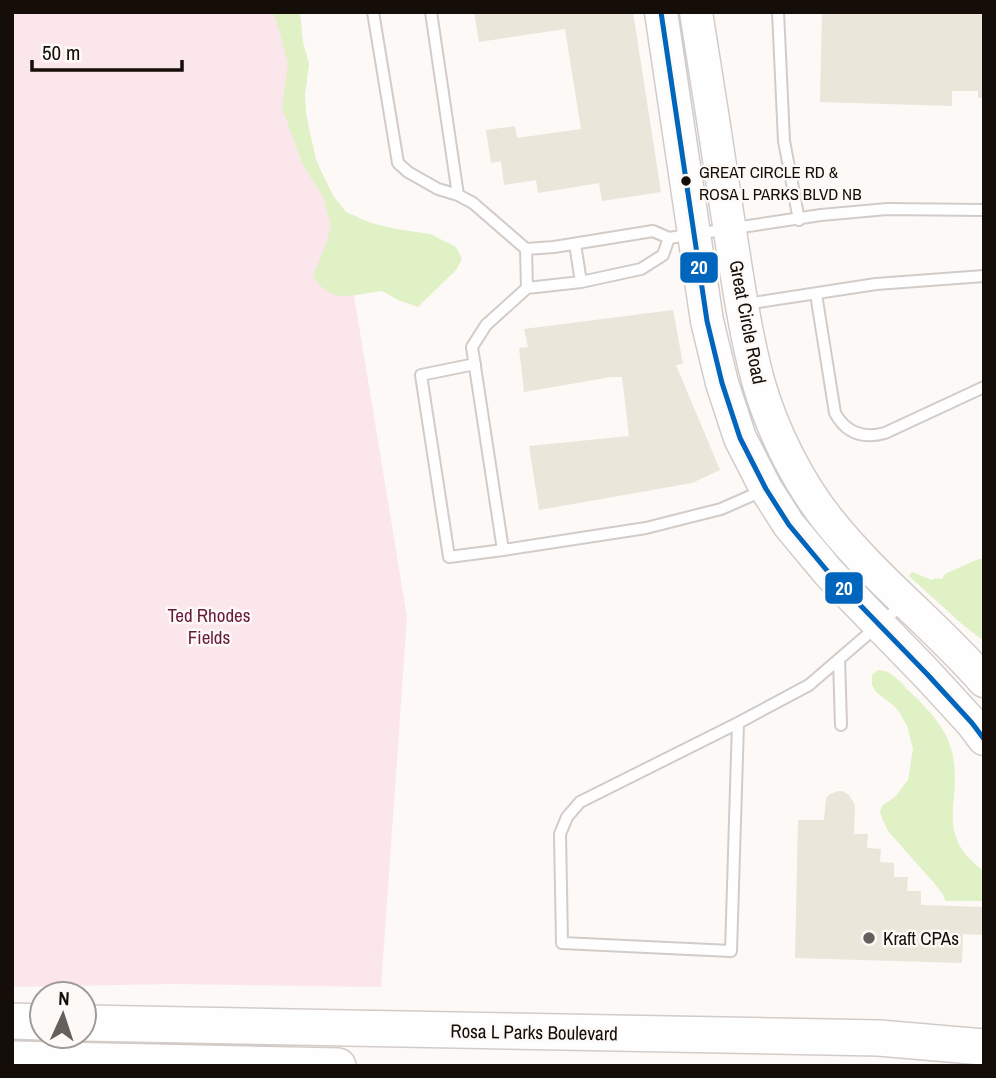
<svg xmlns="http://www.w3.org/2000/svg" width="996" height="1078" font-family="'Archivo Narrow',sans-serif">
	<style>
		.green { fill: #fbe6eb }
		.water { fill: #dff1c5 }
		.building { fill: #eae6d9 }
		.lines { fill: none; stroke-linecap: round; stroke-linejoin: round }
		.lane-casing { stroke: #d2ccc9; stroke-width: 14 }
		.secondary-casing { stroke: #d2ccc9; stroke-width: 35 }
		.primary-casing { stroke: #d2ccc9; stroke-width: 38 }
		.lane { stroke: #fffefe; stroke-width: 10 }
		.secondary { stroke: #fffefe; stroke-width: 32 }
		.primary { stroke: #fffefe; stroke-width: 35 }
		.bus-1-casing { stroke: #fdf9f6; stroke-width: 10 }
		.bus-1 { stroke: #0065bd; stroke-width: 5 }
		.bus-dot { fill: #140d08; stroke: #fdf9f6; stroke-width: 2.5 }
		.poi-dot { fill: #65605c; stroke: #fdf9f6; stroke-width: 2.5 }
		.labels { text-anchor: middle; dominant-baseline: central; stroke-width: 5; stroke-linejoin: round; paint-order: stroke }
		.bus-label { font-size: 17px; fill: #140d08; stroke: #fdf9f6; text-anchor: start }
		.street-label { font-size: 19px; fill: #140d08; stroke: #fdf9f6 }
		.park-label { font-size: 19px; fill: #681a3d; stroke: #fdf9f6 }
		.poi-label { font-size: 19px; fill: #140d08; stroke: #fdf9f6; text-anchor: start }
		.line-badge { stroke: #fdf9f6; stroke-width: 2.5 }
		.badge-label { font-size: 19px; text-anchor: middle; font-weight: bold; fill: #fff }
	</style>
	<rect width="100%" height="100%" fill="#fcf9f7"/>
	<path class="green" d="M12 12H288L296 117 344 235 407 617 381 987 173 984 12 987Z"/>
	<path class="water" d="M273 12H300L303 42 309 64 305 95 306 112 310 133 316 159 323 175 334 197 346 212 371 223 396 229 430 234 456 247 462 259 456 270 418 307 398 300 382 291C353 294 334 306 313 277L327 241 331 226 323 197 303 165 282 108 288 64 280 33Z
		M984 558V641L963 625 909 576 912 572 932 580 935 578 942 579 945 574 976 560Z
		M878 670C892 670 900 682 909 691 926 707 947 728 952 752 964 801 931 832 984 871V901H945L944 896 935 884 888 831 882 818 880 811 883 805 895 797 908 780 913 749 907 726 900 713 894 706 876 692 872 685V675Z"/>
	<path class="building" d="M474 12H633L661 192 602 201 599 183 538 193 536 180 504 185 501 161 491 163 486 130 515 126 517 138 581 129 565 29 479 42Z
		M822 12H984V98H978V91H952V106L820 102Z
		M673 310 683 364 676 365 720 470 692 483 539 510 529 446 629 436 622 377H611L524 392 519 348 528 347 524 329Z
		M838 791H842L849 795 855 805 854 834H868L867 848 881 849 880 862 894 863V877H908L907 891H921V905L984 907V935L963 934 962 963 795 958 798 820H824L826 798 830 794Z"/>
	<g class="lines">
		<defs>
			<path id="lane" d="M373 12 398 163 408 172 438 189 458 195 473 203 526 249 554 247 653 231 669 238 821 215 887 209 984 210
				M431 12 458 195
				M778 12 784 141 799 220
				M669 238 663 255 641 269 581 282 527 288 486 325 472 347 503 550 646 528 721 509 762 491
				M575 244 581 282
				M526 249 527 288
				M816 294 835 413C846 433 863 439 885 433L984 387
				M746 304 876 284 984 276
				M475 364 421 375 449 557 503 550
				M839 659 841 725
				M738 723 731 951 562 943 560 834 567 817 580 802 738 723 809 685 903 604"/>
			<path id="secondary" d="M661 12 707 321 722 383 740 438 766 489 789 525 829 573 927 674 972 723 984 739
				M696 12C707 79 717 145 727 212 736 268 744 330 759 384 773 432 798 482 829 521 875 579 935 625 984 681"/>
			<path id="primary" d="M12 1021 42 1022
				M84 1023 879 1038 984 1047
				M12 1059 338 1066"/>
		</defs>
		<use href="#lane" class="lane-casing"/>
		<use href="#secondary" class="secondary-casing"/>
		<use href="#primary" class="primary-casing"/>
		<use href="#lane" class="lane"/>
		<use href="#secondary" class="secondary"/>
		<use href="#primary" class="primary"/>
		<defs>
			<path id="bus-1" d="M661 12 707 321 722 383 740 438 766 489 789 525 829 573 927 674 972 723 984 739"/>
		</defs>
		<use href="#bus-1" class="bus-1-casing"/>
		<use href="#bus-1" class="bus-1"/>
	</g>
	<circle class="bus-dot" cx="686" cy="181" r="6"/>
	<circle class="poi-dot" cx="869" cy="938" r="7"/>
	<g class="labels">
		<g class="bus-label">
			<text x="699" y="171">GREAT CIRCLE RD &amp;<tspan x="699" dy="22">ROSA L PARKS BLVD NB</tspan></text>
		</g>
		<g class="street-label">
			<text transform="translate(748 322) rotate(79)">Great Circle Road</text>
			<text transform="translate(534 1032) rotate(1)">Rosa L Parks Boulevard</text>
		</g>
		<g class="park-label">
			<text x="209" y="615">Ted Rhodes<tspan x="209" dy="22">Fields</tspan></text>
		</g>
		<g class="poi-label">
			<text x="883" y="938">Kraft CPAs</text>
		</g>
	</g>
	<g class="line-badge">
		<rect x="679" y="251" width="40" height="33" rx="7" fill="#0065bd"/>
		<rect x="824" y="571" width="40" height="34" rx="7" fill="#0065bd"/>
	</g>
	<g class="badge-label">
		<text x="699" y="274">20</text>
		<text x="844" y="595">20</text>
	</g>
	<rect width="996" height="1078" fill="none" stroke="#140d08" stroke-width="28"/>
	<g transform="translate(63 1015) rotate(3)"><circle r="33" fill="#fdf9f6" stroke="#a09b97" stroke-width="2"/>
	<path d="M0-5L12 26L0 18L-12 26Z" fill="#65605c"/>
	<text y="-10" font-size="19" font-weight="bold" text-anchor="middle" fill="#140d08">N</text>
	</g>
	<path d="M32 60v10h150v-10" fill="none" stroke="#140d08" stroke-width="3.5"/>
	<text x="42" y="60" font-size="21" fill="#140d08" stroke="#fdf9f6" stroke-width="5" paint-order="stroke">50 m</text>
</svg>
